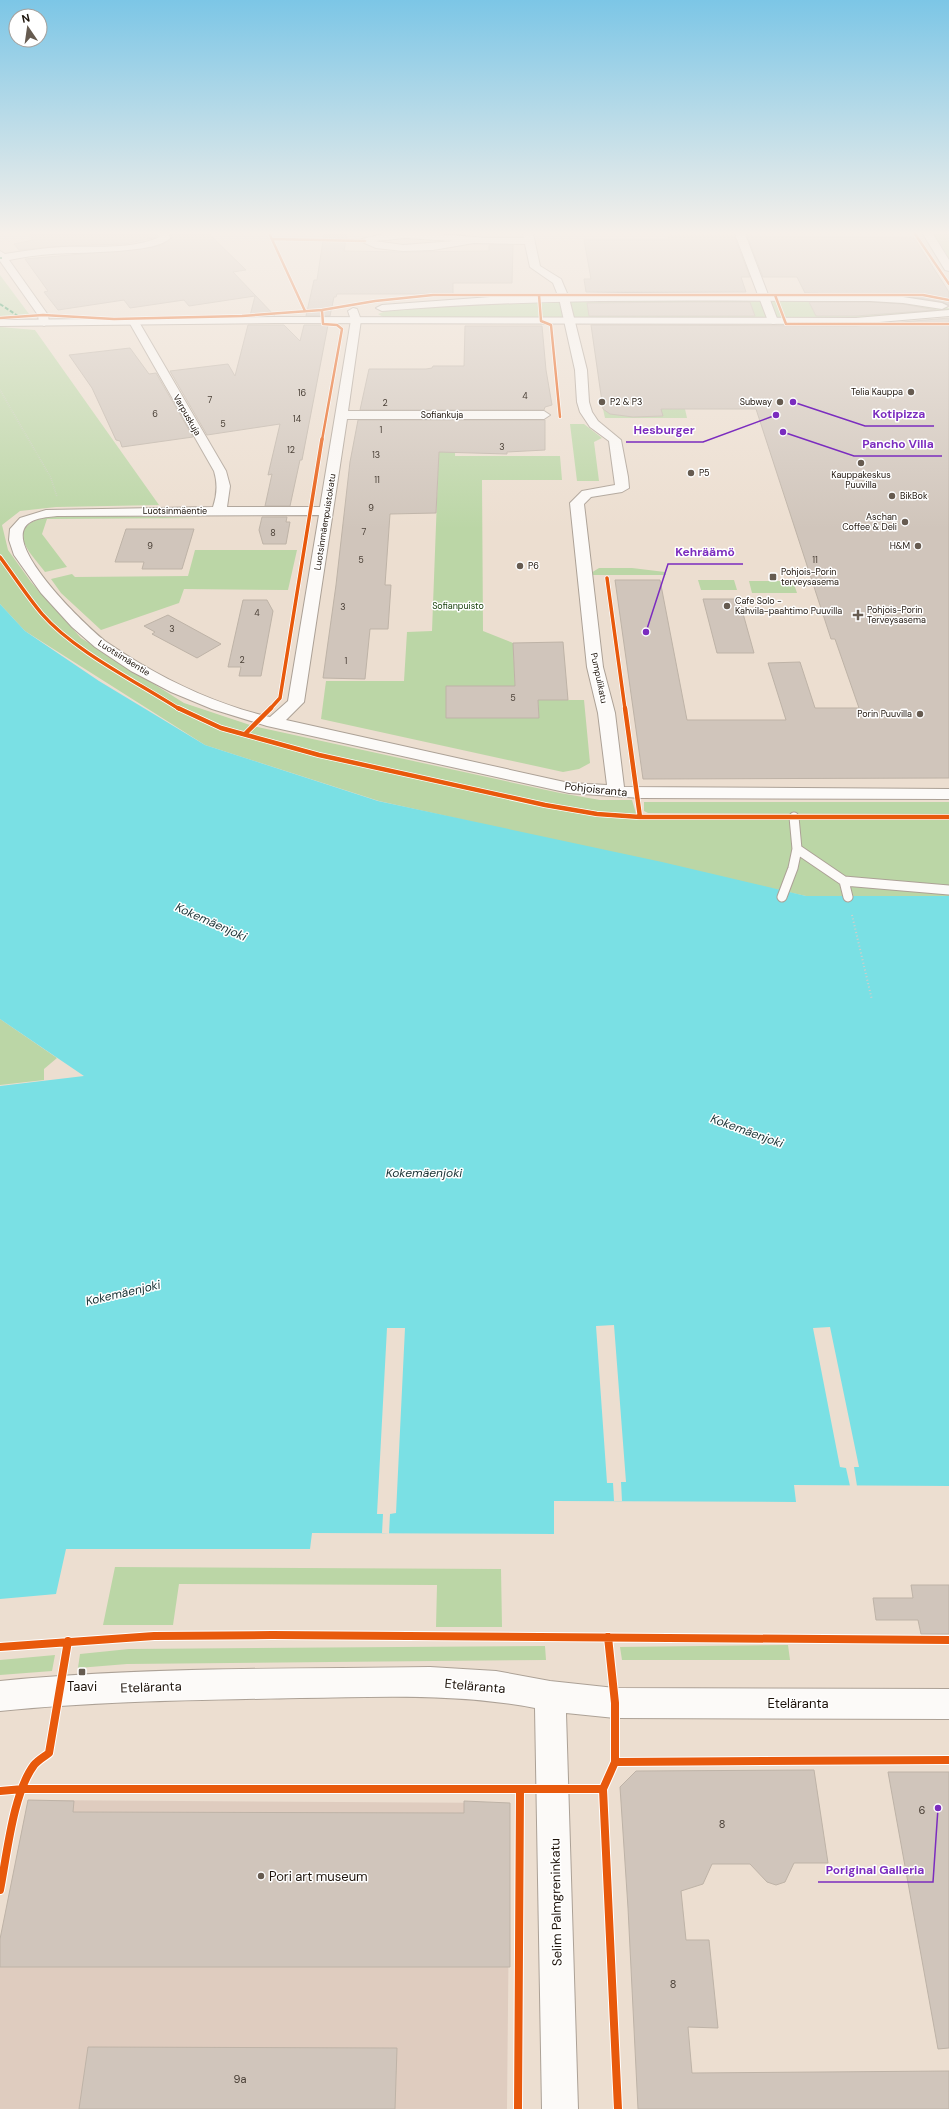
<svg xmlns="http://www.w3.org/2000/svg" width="949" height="2109" font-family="'DM Sans',sans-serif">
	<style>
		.commercial { fill: #dfccbf }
		.green { fill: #bbd6a6 }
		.water { fill: #7ae0e4 }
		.pier { fill: #ecded0 }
		.building { fill: #d0c5bb; stroke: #beb3a7 }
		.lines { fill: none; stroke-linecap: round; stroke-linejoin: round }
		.lane-casing { stroke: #aca196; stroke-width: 11 }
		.street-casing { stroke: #aca196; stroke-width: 2 }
		.secondary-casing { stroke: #aca196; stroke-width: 2 }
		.path-far1 { stroke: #d2ceca; stroke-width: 1.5; stroke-dasharray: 0.5 1.5; stroke-linecap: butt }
		.path { stroke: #d2ceca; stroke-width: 2; stroke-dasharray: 1 2.5; stroke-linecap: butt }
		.lane { stroke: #fcfaf8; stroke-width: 9 }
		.street { fill: #fcfaf8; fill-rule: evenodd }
		.secondary { fill: #fcfaf8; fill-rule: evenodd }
		.quiet { stroke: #00873e; stroke-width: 2; stroke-dasharray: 4 2; stroke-linecap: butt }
		.cycleway-far3-casing { stroke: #fff; stroke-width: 4 }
		.cycleway-far2-casing { stroke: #fff; stroke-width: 5 }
		.cycleway-far1-casing { stroke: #fff; stroke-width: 6 }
		.cycleway-casing { stroke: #fff; stroke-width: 10 }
		.cycleway-far3 { stroke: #e8590c; stroke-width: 2.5 }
		.cycleway-far2 { stroke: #e8590c; stroke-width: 3.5 }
		.cycleway-far1 { stroke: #e8590c; stroke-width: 4.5 }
		.cycleway { stroke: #e8590c; stroke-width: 8 }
		.poi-dot { fill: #665b50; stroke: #fff; stroke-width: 1.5 }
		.labels { text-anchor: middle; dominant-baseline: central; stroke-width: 3; stroke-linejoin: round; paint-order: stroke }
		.far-poi-label { font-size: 9px; fill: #1e140b; stroke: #fff; text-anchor: start }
		.number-label { font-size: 9px; fill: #4a4037 }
		.far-street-label { font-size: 9px; fill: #1e140b; stroke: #fff }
		.far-park-label { font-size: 9px; fill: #133c06; stroke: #fff }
		.street-label { font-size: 11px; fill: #1e140b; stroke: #fff }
		.near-number-label { font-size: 11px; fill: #4a4037 }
		.water-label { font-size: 12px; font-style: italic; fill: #183133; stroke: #fff }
		.near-poi-label { font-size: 13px; fill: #1e140b; stroke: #fff }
		.near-street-label { font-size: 13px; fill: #1e140b; stroke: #fff }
		.leader { fill: none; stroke: #7b2cbf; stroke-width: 1.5 }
		.callout-dot { fill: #7b2cbf; stroke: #fff; stroke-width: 1.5 }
		.callout-label { font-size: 12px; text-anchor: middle; font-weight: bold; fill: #7b2cbf; stroke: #fff; stroke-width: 3; stroke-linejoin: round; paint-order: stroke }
	</style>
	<rect width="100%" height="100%" fill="#ecded0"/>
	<path class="commercial" d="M28 1800 510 1803 507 2109H0V1939Z"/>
	<path class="green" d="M934 234H949V258Z
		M0 275 32 318 0 317Z
		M872 300 949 308V310L874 318H385L378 314 386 311 453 303 501 301Z
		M0 327 35 330 159 505 56 507 20 511 2 525 8 550 31 582 81 638 184 703 253 726 560 793 600 800H632L637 817H949V896H806L379 801 205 745 25 631 0 604Z
		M603 409H685L687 418H605Z
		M440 419H456L455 456H560L562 480H482L483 631 513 643 515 686H447L446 718H539L538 700H584L590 763 579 769 563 772 321 719 326 681H404L407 632 432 631Z
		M570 424H584L602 438 594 442 599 481H577Z
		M78 515 204 518 47 519 42 534 67 567 45 572C38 562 25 550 23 538 20 515 64 515 78 515Z
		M195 550H297L288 590 184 589 179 603 101 630 61 593 51 579 72 574 75 577 188 576Z
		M599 568H632L665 572 666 575H591V573Z
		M698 580H734L737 590H701Z
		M749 581H793L797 593H752Z
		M644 802H949V814L648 813 644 811Z
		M0 1019 57 1058 44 1069V1080L0 1085Z
		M115 1567 501 1569 502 1627H436L437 1585 179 1584 173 1625H103Z
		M788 1645 790 1660H622L620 1647Z
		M545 1646 546 1660 127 1664 78 1668 80 1654 129 1649Z
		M55 1655 52 1671 0 1675V1660Z"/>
	<path class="water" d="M0 604 25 631 99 681 205 745 378 801 662 862 806 896H949V1486L794 1485 796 1502 554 1501V1534L312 1533 310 1549H66L56 1594 0 1599V1086L84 1076 0 1019Z"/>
	<path class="pier" d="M614 1325 626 1482H621L622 1501H614L613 1483H607L596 1326Z
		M830 1327 859 1467H854L857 1486H850L846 1468 840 1467 813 1328Z
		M387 1328H405L396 1513 390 1514 389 1534 382 1533 383 1514H377Z"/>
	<path class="building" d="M29 234H155L157 237 125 244 63 246 19 250 14 244 33 240Z
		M171 234H209L246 270 233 272 275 316H250L255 296 189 306 184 300 130 308 124 300 58 310 44 292 48 291 25 259 149 248 162 245 171 239Z
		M324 234H347L344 251 403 252 489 251V245H513L512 283H453V294H337L336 297H334L330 316H306L314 280H317Z
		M668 236H734L750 277H741L746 292H586L584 279H591L584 240H669Z
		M747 236 914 238 949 292V305L942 302 903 296 805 293 797 277H763Z
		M687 302H750L755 316H589L587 303Z
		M809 302H870L903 304 936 310 856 316H816Z
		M949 318V778L643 779 615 580H660L687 720H786L768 663 800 662 815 708H859L835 639H831L756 409H661L663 416 633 417 610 414 603 409 591 325 856 326Z
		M248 325H284L300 341 304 325H328L302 460H300L290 506H265L272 474 268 475 280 424 207 435 170 371 228 364 235 376Z
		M465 326H542L546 370 552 405 545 407 544 410H360L369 369H426L432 368 433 366H464Z
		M130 348 149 374 156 373 193 437 122 447 120 441 116 440 92 388 69 355Z
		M358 420H545V450L507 452V454L439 452 436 513 390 514 385 585H391L388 629H370L365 679 323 678 336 585 350 462Z
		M262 517H287L286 522H290L286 544H263L259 530Z
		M126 529H194L182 569H142L144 562H115Z
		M703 599H739L754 653H717Z
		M243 600H267L273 611 261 676H239L241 667H228Z
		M168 615 221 644 197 658 152 634 155 632 144 626Z
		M563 642 568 700H538L539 718H446V686H515L513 643Z
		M911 1585H949V1634H921L918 1620H876L873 1598H913Z
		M814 1770 828 1863H794L785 1882 776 1885 767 1882 750 1864H712L703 1884 681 1891 686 1940H709L718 2028 688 2027 692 2073 949 2071V2109H638L628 1908 620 1787 636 1771Z
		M888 1772H949V2048L938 2049Z
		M28 1800 74 1801 73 1812 464 1813V1801L510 1803V1967H0V1939Z
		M88 2047 397 2048 395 2109H79Z"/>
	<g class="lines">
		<defs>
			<path id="lane" d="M797 849 844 881 949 890
				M844 881 848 897
				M782 897 793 868 797 849 794 817"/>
			<path id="street" d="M156 234H169L170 238C156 254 75 252 52 254 38 255 23 257 9 260L48 315 49 323 44 326 39 323 38 315 0 261V251L5 254C24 251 44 248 63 247 94 246 132 250 160 237Z
				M440 234 485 238H524L523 234H533L540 266 561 279 569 298 587 370 589 402 592 412 598 421 621 440 628 477 629 488 622 492 591 497 584 504 603 667 615 713 624 787 949 789V799L641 798 569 793 267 726 212 709 171 692 131 671 95 647 72 627 41 593 14 555 9 540 10 529 20 518 46 510 213 507C217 495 218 484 214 471L129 322 130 320 134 319 139 322 226 471 230 486 227 507H320L351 320 348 311 353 308 357 309 361 320 348 411H544L550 415 544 419H347L304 702 286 720 569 783 607 785 598 713 587 667 570 503 582 491 615 485 609 441 590 427 580 412 577 402 575 370 559 298 553 283 530 267 525 244 474 243 433 250 403 251 376 248 360 241 362 239 383 234ZM405 238 454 241 403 245 375 241ZM319 515 288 701 270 717C226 707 180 687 141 664 129 657 117 649 105 641 86 626 12 555 24 529 29 518 47 517 57 516Z
				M735 234H745L778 321 777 323 773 324 768 321Z
				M430 1667 496 1671 550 1681 615 1688 949 1689V1719L615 1718 566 1713 578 2109H542L535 1708C457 1693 379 1697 300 1698 200 1700 100 1701 0 1711V1681C143 1667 287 1669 430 1667Z"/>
			<path id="secondary" d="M923 234H933L949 260V271L945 270Z
				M626 293 870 295 903 297 942 303 948 306 942 309 903 303 870 301C707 301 545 297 382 311L376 308 382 305 504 296Z
				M949 310V316L856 324 275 323 0 326V320L275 317 856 318Z"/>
		</defs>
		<use href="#lane" class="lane-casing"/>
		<use href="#street" class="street-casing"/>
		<use href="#secondary" class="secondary-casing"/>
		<path class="path-far1" d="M0 390 51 478 57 497
			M745 425 761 424"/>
		<path class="path" d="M852 915 872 1000"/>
		<use href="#lane" class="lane"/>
		<use href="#street" class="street"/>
		<use href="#secondary" class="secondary"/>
		<path class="quiet" d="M0 258H2
			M0 304 18 316"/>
		<defs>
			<path id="cycleway-far3" d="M915 234 949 284
				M270 235 305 311
				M272 239 365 241
				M539 295 541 321 551 325 560 417
				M775 295 786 324H949
				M0 318 43 315 114 319 242 316 322 310 375 301 433 295H923L949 300
				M322 440 342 329 337 325 323 324 322 310"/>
			<path id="cycleway-far2" d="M0 557C14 576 27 596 42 614 74 651 137 682 179 709
				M607 578 625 709
				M270 709 280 698 322 439"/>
			<path id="cycleway-far1" d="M178 708 221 728 319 755 545 805 597 814 640 817H949
				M625 708 640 817
				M246 733 271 708"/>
			<path id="cycleway" d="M608 1637 615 1703V1762
				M0 1647 154 1636 272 1635 949 1640
				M603 1789 618 2109
				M0 1791 23 1789H603L615 1762 949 1760
				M0 1890C7 1855 13 1793 34 1765 38 1760 44 1757 49 1753L68 1641
				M518 2109 520 1790"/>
		</defs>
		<use href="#cycleway-far3" class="cycleway-far3-casing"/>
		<use href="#cycleway-far2" class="cycleway-far2-casing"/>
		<use href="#cycleway-far1" class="cycleway-far1-casing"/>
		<use href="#cycleway" class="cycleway-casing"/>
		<use href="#cycleway-far3" class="cycleway-far3"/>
		<use href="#cycleway-far2" class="cycleway-far2"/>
		<use href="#cycleway-far1" class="cycleway-far1"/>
		<use href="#cycleway" class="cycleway"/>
	</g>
	<linearGradient id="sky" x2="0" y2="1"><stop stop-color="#7cc6e6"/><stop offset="0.44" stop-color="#f6f0ea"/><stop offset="1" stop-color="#f6f0ea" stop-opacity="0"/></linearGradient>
	<rect width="949" height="529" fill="url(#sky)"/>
	<g class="poi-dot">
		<circle cx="911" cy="392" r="4"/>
		<circle cx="602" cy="402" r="4"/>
		<circle cx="780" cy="402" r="4"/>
		<circle cx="861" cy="463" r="4"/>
		<circle cx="691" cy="473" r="4"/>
		<circle cx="892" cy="496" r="4"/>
		<circle cx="905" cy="522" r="4"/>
		<circle cx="918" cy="546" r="4"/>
		<circle cx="520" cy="566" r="4"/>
		<rect x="769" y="573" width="8" height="8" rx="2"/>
		<circle cx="727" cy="606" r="4"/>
		<path d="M856 609h4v4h4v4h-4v4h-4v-4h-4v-4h4z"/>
		<circle cx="920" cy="714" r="4"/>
		<rect x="78" y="1668" width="8" height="8" rx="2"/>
		<circle cx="261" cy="1876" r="4"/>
	</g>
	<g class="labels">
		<g class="far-poi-label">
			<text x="903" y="392" text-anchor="end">Telia Kauppa</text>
			<text x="610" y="402">P2 &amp; P3</text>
			<text x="772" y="402" text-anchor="end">Subway</text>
			<text x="699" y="473">P5</text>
			<text x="861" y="475" text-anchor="middle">Kauppakeskus<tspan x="861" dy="10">Puuvilla</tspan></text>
			<text x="900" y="496">BikBok</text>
			<text x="897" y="517" text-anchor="end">Aschan<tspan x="897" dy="10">Coffee &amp; Deli</tspan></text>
			<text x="910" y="546" text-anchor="end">H&amp;M</text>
			<text x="528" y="566">P6</text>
			<text x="781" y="572">Pohjois-Porin<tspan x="781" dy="10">terveysasema</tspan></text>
			<text x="735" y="601">Cafe Solo -<tspan x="735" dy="10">Kahvila-paahtimo Puuvilla</tspan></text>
			<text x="867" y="610">Pohjois-Porin<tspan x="867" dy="10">Terveysasema</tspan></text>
			<text x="912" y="714" text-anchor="end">Porin Puuvilla</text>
		</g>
		<g class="number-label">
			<text x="302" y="393">16</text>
			<text x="525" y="396">4</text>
			<text x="210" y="400">7</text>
			<text x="385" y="403">2</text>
			<text x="155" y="414">6</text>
			<text x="297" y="419">14</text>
			<text x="223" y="424">5</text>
			<text x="381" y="430">1</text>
			<text x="502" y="447">3</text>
			<text x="291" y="450">12</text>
			<text x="376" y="455">13</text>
			<text x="377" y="480">11</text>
			<text x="371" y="508">9</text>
			<text x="364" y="532">7</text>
			<text x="273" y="533">8</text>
			<text x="150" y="546">9</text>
			<text x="361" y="560">5</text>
			<text x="815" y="560">11</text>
			<text x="343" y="607">3</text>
			<text x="257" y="613">4</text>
			<text x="172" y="629">3</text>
			<text x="242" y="660">2</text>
			<text x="346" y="661">1</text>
			<text x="513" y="698">5</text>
		</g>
		<g class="far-street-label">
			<text transform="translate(187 415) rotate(60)">Varpuskuja</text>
			<text x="442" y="415">Sofiankuja</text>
			<text x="175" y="511">Luotsinmäentie</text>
			<text transform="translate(325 522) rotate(-81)">Luotsinmäenpuistokatu</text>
			<text transform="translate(124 658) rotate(32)">Luotsimäentie</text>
			<text transform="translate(599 678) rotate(78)">Pumpulikatu</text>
		</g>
		<g class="far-park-label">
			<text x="458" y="606">Sofianpuisto</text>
		</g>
		<g class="street-label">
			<text transform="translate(596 789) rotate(6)">Pohjoisranta</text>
		</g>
		<g class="near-number-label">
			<text x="922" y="1810">6</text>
			<text x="722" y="1824">8</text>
			<text x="673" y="1984">8</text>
			<text x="240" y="2079">9a</text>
		</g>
		<g class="water-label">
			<text transform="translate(211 922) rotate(24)">Kokemäenjoki</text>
			<text transform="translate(747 1131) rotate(20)">Kokemäenjoki</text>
			<text x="424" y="1173">Kokemäenjoki</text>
			<text transform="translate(123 1293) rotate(-13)">Kokemäenjoki</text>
		</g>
		<g class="near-poi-label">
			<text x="82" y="1686">Taavi</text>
			<text x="269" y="1876" text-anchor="start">Pori art museum</text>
		</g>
		<g class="near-street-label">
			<text transform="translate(475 1686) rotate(5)">Eteläranta</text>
			<text transform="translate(151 1687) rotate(-2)">Eteläranta</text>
			<text x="798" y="1703">Eteläranta</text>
			<text transform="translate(556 1902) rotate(-91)">Selim Palmgreninkatu</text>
		</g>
	</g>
	<path class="leader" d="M793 402L865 426H934M776 415L703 442H626M783 432L854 456H942M646 632L668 564H743M938 1808L933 1882H818"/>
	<g class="callout-dot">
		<circle cx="793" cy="402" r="4"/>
		<circle cx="776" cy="415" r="4"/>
		<circle cx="783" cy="432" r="4"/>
		<circle cx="646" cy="632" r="4"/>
		<circle cx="938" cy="1808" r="4"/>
	</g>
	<g class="callout-label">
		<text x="899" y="418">Kotipizza</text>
		<text x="664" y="434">Hesburger</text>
		<text x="898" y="448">Pancho Villa</text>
		<text x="705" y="556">Kehräämö</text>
		<text x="875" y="1874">Poriginal Galleria</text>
	</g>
	<g transform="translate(28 28) rotate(347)"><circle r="19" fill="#ffffff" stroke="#a5a19d"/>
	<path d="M0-3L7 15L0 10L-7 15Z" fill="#665b50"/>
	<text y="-6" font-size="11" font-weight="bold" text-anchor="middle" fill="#1e140b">N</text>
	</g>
</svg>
